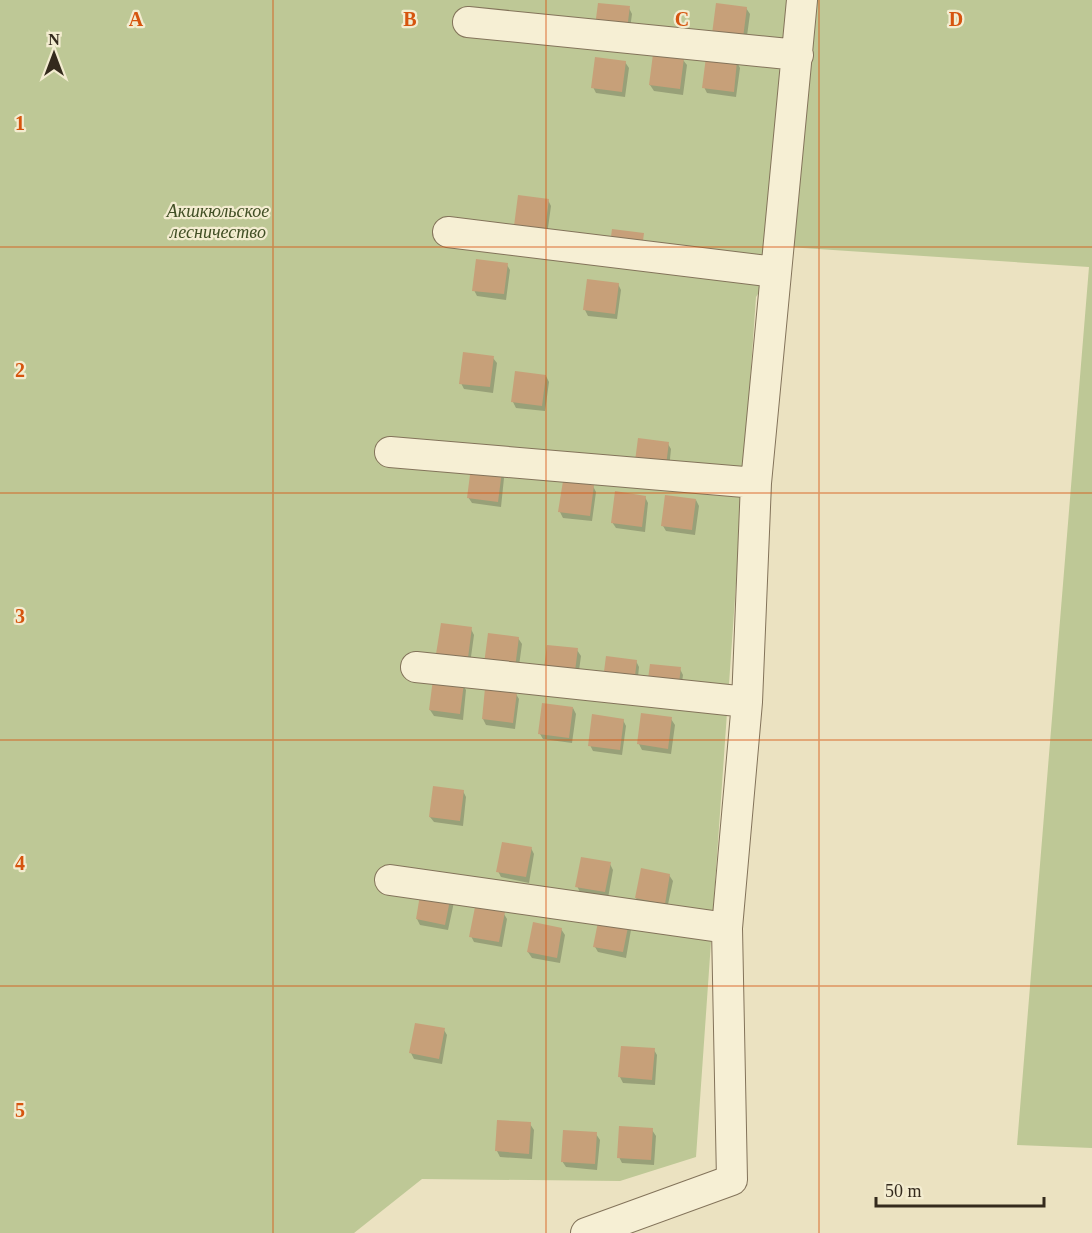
<svg xmlns="http://www.w3.org/2000/svg" width="1092" height="1233" font-family="'Times New Roman',serif">
	<style>
		.green { fill: #bec896 }
		.shadow { fill: #0003 }
		.building { fill: #c7a079 }
		.lines { fill: none; stroke-linecap: round; stroke-linejoin: round }
		.minor-casing { stroke: #83735a; stroke-width: 32 }
		.minor { stroke: #f6efd4; stroke-width: 30 }
		.grid { fill: none; stroke: #d6540e; stroke-width: 1.5; stroke-opacity: 0.55 }
		.labels { text-anchor: middle; dominant-baseline: central; stroke-width: 4.5; stroke-linejoin: round; paint-order: stroke }
		.park-label { font-size: 18px; font-style: italic; fill: #414f25; stroke: #f3ecd0 }
		.grid-label { font-size: 20px; text-anchor: middle; font-weight: bold; fill: #d6540e; stroke: #f3ecd0; stroke-width: 4.5; stroke-linejoin: round; paint-order: stroke }
	</style>
	<rect width="100%" height="100%" fill="#ebe2c1"/>
	<path class="green" d="M0 0H1092V1148L1017 1145 1089 267 788 247 756 297 696 1157 620 1181 422 1179 354 1233H0Z"/>
	<path class="shadow" d="M629 8 632 14 628 43 596 33Z
		M746 8 750 14 746 43 717 40Z
		M683 60 687 65 683 95 654 91 650 85Z
		M625 62 629 68 625 97 596 93 593 87Z
		M737 62 740 68 736 97 707 93 704 87Z
		M548 200 551 206 547 235 518 231Z
		M507 265 510 270 506 300 477 296 474 290Z
		M618 284 621 290 617 319 588 316 585 310Z
		M493 358 497 363 493 393 464 389 461 383Z
		M546 376 549 382 545 411 516 408 513 402Z
		M668 444 671 449 668 479 635 469Z
		M501 472 504 478 501 507 472 503 468 497Z
		M593 486 596 492 592 521 563 518 560 512Z
		M645 497 648 503 645 532 616 528 612 522Z
		M696 500 699 506 695 535 666 531 663 526Z
		M442 625 471 629 474 635 470 664Z
		M490 634 518 638 522 644 518 673Z
		M577 650 581 656 577 685 548 681Z
		M636 661 639 667 636 696 607 693Z
		M680 669 683 675 679 704 650 700Z
		M463 685 466 690 463 720 434 716 430 710Z
		M516 694 519 699 515 729 486 725 483 719Z
		M573 708 576 714 572 743 543 739 540 734Z
		M671 719 675 725 671 754 642 750 639 744Z
		M623 720 626 726 622 755 593 751 590 745Z
		M463 791 466 797 463 826 434 822 430 817Z
		M531 848 534 854 529 883 501 877 498 871Z
		M610 864 613 870 608 898 580 892 577 886Z
		M669 875 673 881 667 909 640 904 636 898Z
		M423 891 454 902 448 930 420 925 417 919Z
		M504 914 507 919 502 947 474 942 471 936Z
		M628 924 631 930 626 958 598 952 595 947Z
		M561 929 565 935 560 963 532 958 528 952Z
		M444 1030 447 1035 442 1064 414 1059 411 1053Z
		M654 1050 657 1055 655 1085 623 1083 620 1077Z
		M530 1124 534 1130 532 1159 500 1157 497 1151Z
		M652 1130 656 1136 654 1165 622 1163 619 1157Z
		M596 1134 600 1140 597 1170 566 1167 562 1161Z"/>
	<path class="building" d="M598 3 630 6 626 37 594 34Z
		M716 3 747 7 743 38 712 34Z
		M653 54 684 58 680 89 649 85Z
		M595 57 626 61 622 92 591 88Z
		M706 57 737 61 734 92 702 88Z
		M518 195 549 199 545 230 514 226Z
		M612 229 644 233 640 264 608 260Z
		M476 259 508 263 504 294 472 291Z
		M587 279 619 283 615 314 583 310Z
		M463 352 494 356 490 387 459 384Z
		M515 371 546 375 542 406 511 402Z
		M638 438 669 442 665 473 634 469Z
		M471 467 502 471 498 502 467 498Z
		M563 481 594 485 590 516 558 512Z
		M615 491 646 496 642 527 611 523Z
		M665 495 696 499 692 530 661 526Z
		M441 623 472 627 468 658 436 654Z
		M488 633 519 637 515 668 484 664Z
		M547 645 578 648 574 679 543 676Z
		M606 656 637 660 633 691 602 687Z
		M650 664 681 667 677 699 646 694Z
		M433 679 464 683 460 714 429 710Z
		M485 688 517 692 513 723 482 719Z
		M542 703 573 707 569 738 538 734Z
		M641 713 672 717 668 749 637 744Z
		M592 714 624 719 620 750 588 746Z
		M433 786 464 790 460 821 429 817Z
		M502 842 532 847 526 877 496 872Z
		M581 857 611 862 605 892 575 887Z
		M641 868 670 874 665 904 635 898Z
		M421 889 451 895 445 925 416 919Z
		M475 907 505 912 499 942 469 937Z
		M599 917 629 922 623 952 593 947Z
		M533 922 562 928 557 958 527 952Z
		M415 1023 445 1028 439 1059 409 1053Z
		M621 1046 655 1048 652 1080 618 1077Z
		M497 1120 531 1122 529 1154 495 1151Z
		M619 1126 653 1128 651 1160 617 1158Z
		M563 1130 597 1132 595 1164 561 1162Z"/>
	<g class="lines">
		<defs>
			<path id="minor" d="M468 22 798 55
				M448 232 776 272
				M390 452 756 483
				M416 667 747 702
				M390 880 727 928
				M586 1233 732 1180 727 928 747 702 756 483 802 0"/>
		</defs>
		<use href="#minor" class="minor-casing"/>
		<use href="#minor" class="minor"/>
	</g>
	<path class="grid" d="M273 0V1233M546 0V1233M819 0V1233M0 247H1092M0 493H1092M0 740H1092M0 986H1092"/>
	<g class="labels">
		<g class="park-label">
			<text x="218" y="211">Акшкюльское<tspan x="218" dy="21">лесничество</tspan></text>
		</g>
	</g>
	<g class="grid-label">
		<text x="136" y="26">A</text>
		<text x="410" y="26">B</text>
		<text x="682" y="26">C</text>
		<text x="956" y="26">D</text>
		<text x="20" y="130">1</text>
		<text x="20" y="377">2</text>
		<text x="20" y="623">3</text>
		<text x="20" y="870">4</text>
		<text x="20" y="1117">5</text>
	</g>
	<g transform="translate(54 54)" stroke="#f3ecd0" stroke-width="4.5" paint-order="stroke">
	<path d="M0-4.5L10 22L0 15L-10 22Z" fill="#342a1d"/>
	<text y="-9" font-size="16" font-weight="bold" text-anchor="middle" fill="#342a1d">N</text>
	</g>
	<path d="M876 1197v9h168v-9" fill="none" stroke="#342a1d" stroke-width="3"/>
	<text x="885" y="1197" font-size="18" fill="#342a1d" stroke="#f3ecd0" stroke-width="4.5" paint-order="stroke">50 m</text>
</svg>
